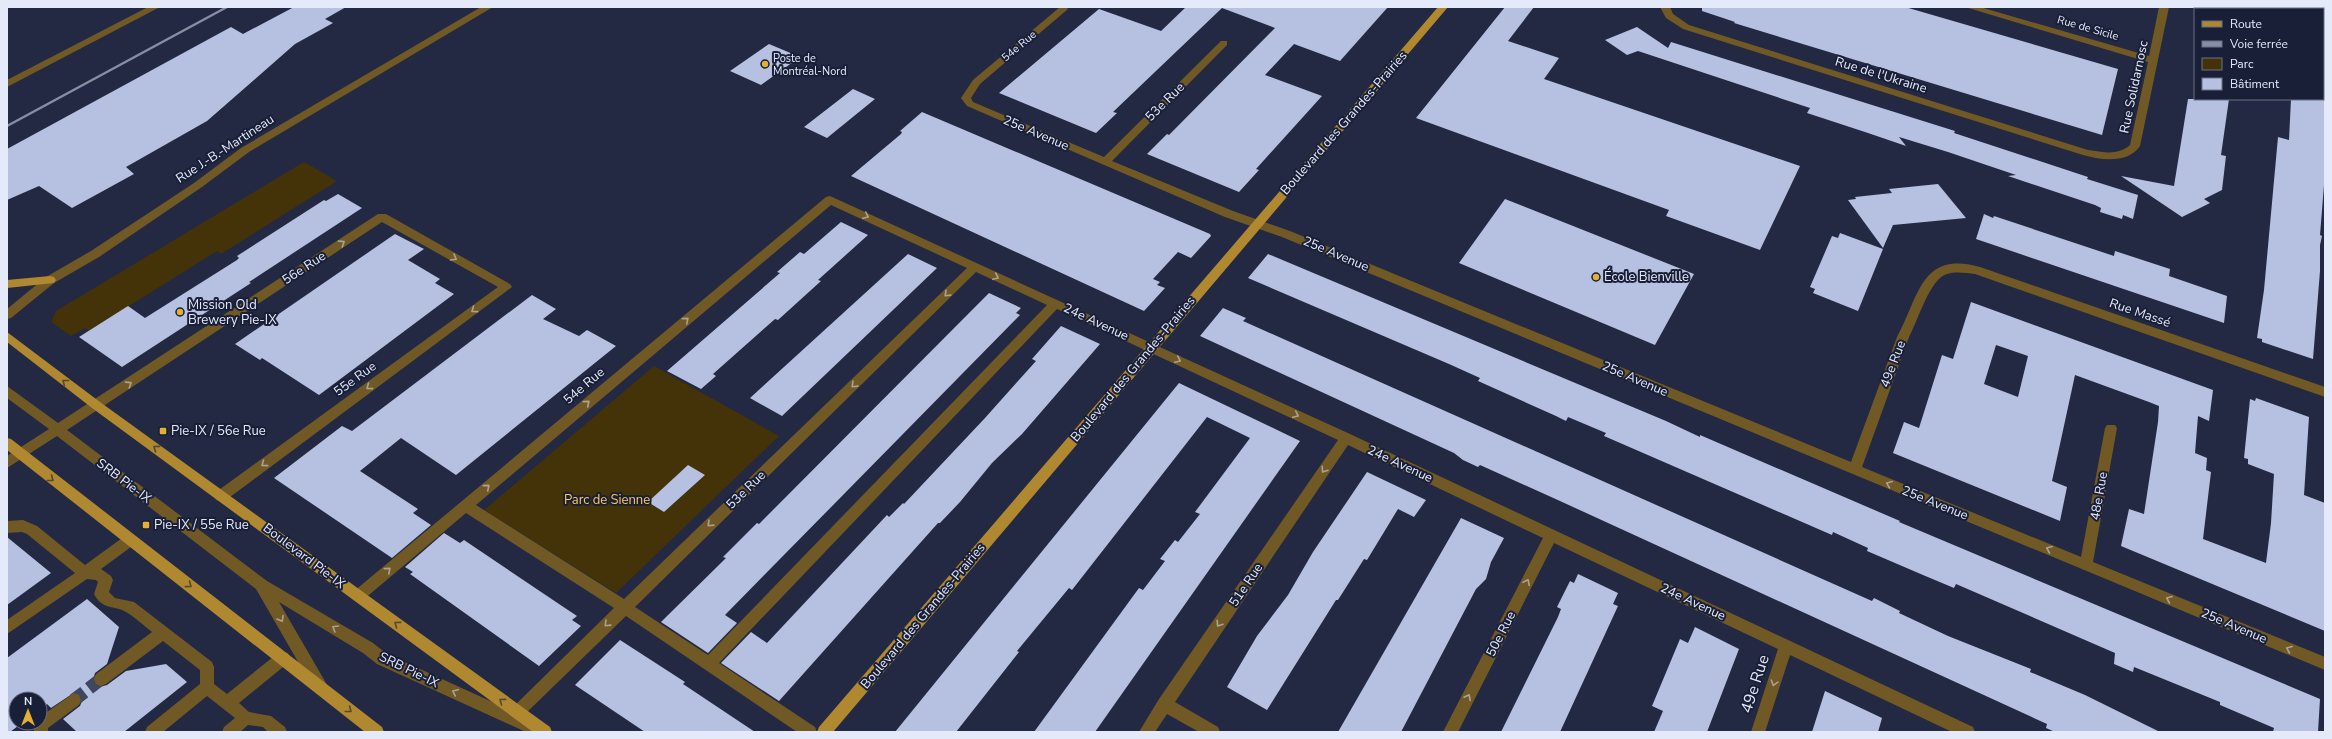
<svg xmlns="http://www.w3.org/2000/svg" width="2332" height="739" font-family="'Nunito Sans',sans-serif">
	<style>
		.green { fill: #443208 }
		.building { fill: #b6c0e0; fill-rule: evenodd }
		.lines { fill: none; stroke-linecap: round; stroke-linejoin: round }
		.minor-tunnel { stroke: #40465e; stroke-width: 13; stroke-dasharray: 13 6; stroke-linecap: butt }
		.minor { fill: #715926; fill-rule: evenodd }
		.major { fill: #af8830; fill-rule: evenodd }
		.rail { stroke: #888da2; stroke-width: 2.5 }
		.oneway { stroke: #aba290 }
		.oneway2 { stroke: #554934 }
		.poi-dot { fill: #e2af34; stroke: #191f37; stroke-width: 1.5 }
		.labels { text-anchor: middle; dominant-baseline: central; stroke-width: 4; stroke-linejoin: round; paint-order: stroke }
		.far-street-label { font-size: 11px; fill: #e5eafb; stroke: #191f37 }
		.far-poi-label { font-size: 11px; fill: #e5eafb; stroke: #191f37; text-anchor: start }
		.street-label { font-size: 13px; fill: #e5eafb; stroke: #191f37 }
		.poi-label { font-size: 13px; fill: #e5eafb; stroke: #191f37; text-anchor: start }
		.park-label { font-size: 13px; fill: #fcca5d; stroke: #191f37 }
		.near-street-label { font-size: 16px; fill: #e5eafb; stroke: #191f37 }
	</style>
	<rect width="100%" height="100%" fill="#232942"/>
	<path class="green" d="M304 162 337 181 221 254 217 251 89 331 85 328 71 336 51 322 56 311Z
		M654 366 779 436 616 593 484 510Z"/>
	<path class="building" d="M294 7H346L325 19 333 23 295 44 207 121 126 167 134 174 72 208 39 186 7 200V149L231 27 243 34Z
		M1186 7H1388L1340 61 1294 44 1265 75 1322 96 1256 169 1259 170 1239 192 1147 154 1167 134 1169 135 1275 28 1222 8 1113 112 1117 113 1096 133 999 93 1099 9 1161 31Z
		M1505 7H1534L1508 41 1559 58 1544 79 1800 166 1760 250 1666 216 1669 210 1416 118Z
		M1702 7H1905L2118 69 2102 135 1734 23 1735 22 1702 11Z
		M1637 27 1668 48 1671 42 1955 131 1954 133 2088 177 2087 179 2138 195 2133 219 2123 215 2122 219 2100 212 2101 208 2095 205 2008 176 2016 175 1948 152 1899 137 1906 146 1868 133 1807 113 1810 108 1638 51 1627 55 1605 40Z
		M769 44 800 57 761 85 730 71Z
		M853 89 875 99 827 138 804 127Z
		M2188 99H2229L2221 155 2226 156 2222 190 2204 199 2210 203 2182 217 2121 176 2174 186Z
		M2291 99H2325V173L2320 235 2322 236 2320 245V271L2313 359 2262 342V339L2257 338 2264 290 2278 137 2289 140Z
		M922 112 1210 234 1211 236 1191 258 1178 252 1153 279 1160 282 1157 285 1165 288 1144 311 851 176 901 134 902 132 900 131Z
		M1938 184 1966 218 1893 225 1883 248 1848 200 1856 199 1855 197 1892 193 1889 189Z
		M338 194 362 208 249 282 251 283 122 367 79 337 128 306 145 318 237 260 239 258 237 256 324 200 326 201Z
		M1505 199 1694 274 1655 345 1459 263Z
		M1984 214 1993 218 1994 216 2114 256 2115 251 2170 269 2169 276 2227 296 2224 323 1976 239Z
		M841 222 868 235 818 280 821 281 778 320 775 319 713 374 716 376 701 389 667 371 780 273 777 272 800 252 804 254Z
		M1840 233 1883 249 1858 311 1813 293 1815 289 1810 287 1832 236 1838 238Z
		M395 234 424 249 408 260 440 279 435 283 454 294 319 395 262 358 260 360 235 344Z
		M908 254 937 268 782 416 750 398Z
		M1268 254 1666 421 1700 437V435L1900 521 1899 522 2320 699 2318 732H2273L2274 728 2220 705V702L2134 667 2133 672 2114 664 2115 653 1956 584 1954 588 1923 575 1867 551 1868 548 1833 532 1832 535 1604 436 1606 433 1568 417 1566 421 1556 416 1478 381 1480 378 1449 364 1248 278Z
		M989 293 1021 308 1016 313 1020 315 725 615 737 623 708 653 661 622 726 558 723 557 757 523 759 524Z
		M532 295 556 309 543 319 579 336 587 330 616 346 456 475 401 438 360 471 418 509 413 513 431 525 392 558 274 478 342 426 352 431Z
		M1971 302 2213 390 2209 421 2198 416 2195 453 2207 458 2206 470 2211 472 2203 539 2266 563 2271 523 2274 474 2248 464V459L2244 458 2250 399 2255 401 2256 398 2309 417 2304 495 2325 503V631L2121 546 2129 509 2144 514 2158 422 2159 406 2149 402 2075 375 2052 481 2067 487 2060 521 1893 453 1904 422 1919 428 1942 355 1953 359ZM1996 345 2028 356 2018 397 1984 384Z
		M1223 308 1246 318 1243 321 1854 593 1872 601 1874 598 1900 611 1899 613 1948 636 2031 669 2030 672 2085 695 2160 732H2055L2046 728 2047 724 1560 501 1480 465 1478 467 1463 460 1454 453 1200 336Z
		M1061 326 1100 344 1022 434 992 463 960 502 940 523H938L779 701 721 663 751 632 767 643 887 515 889 517 903 503 904 504 985 418 1036 361 1032 359Z
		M1179 383 1300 441 1095 732H1034L1139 588 1143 590 1165 561 1160 559 1175 540 1178 542 1200 514 1195 512 1250 438 1207 417 1072 590 1069 588 1017 651 1019 652 956 732H895Z
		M688 465 705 475 664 512 648 502Z
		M1367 472 1426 500 1414 517 1398 509 1367 560 1364 559 1338 600H1336L1267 710 1227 687 1257 636 1288 595 1313 552Z
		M1461 518 1504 538 1491 562 1486 579 1476 589 1401 732H1338Z
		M444 533 460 543 464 540 559 604 577 616 572 620 581 626 539 666 410 574 413 572 405 567Z
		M7 537 51 573 7 605Z
		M1578 574 1618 593 1613 604 1618 606 1560 732H1501L1558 617 1561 609 1557 607 1570 581 1574 583Z
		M87 599 119 627 107 664 95 673 93 680 95 685 100 687 107 685 126 671 166 664 187 682 124 732H77L63 719 80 706 82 701 80 694 75 692 51 708 47 704 40 709V699H16V723H22L10 732H7V658Z
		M1695 627 1739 649 1707 732H1654L1663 711 1652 706 1680 639 1688 643Z
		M620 640 685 682 683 684 755 732H645L575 685Z
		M1825 691 1882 718 1878 732H1812Z"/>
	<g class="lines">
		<path class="minor-tunnel" d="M74 700 101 679"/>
		<path class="minor" d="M148 7H160L7 87V80Z
			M481 7H493L249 152 202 187 99 257 54 283 11 318 7 319V309L46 277 91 251 194 183 241 148Z
			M1060 7H1066L1068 9 980 84 971 98 973 102 1104 157 1221 41H1227V45L1112 161 1233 211 1290 231 1851 462 1897 337C1919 298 1920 250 1980 267L2325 387V397L1975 274C1966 273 1956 271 1947 274 1930 278 1918 321 1909 337L1862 467 2081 557 2105 428 2107 425H2115L2117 428 2093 562 2325 657V670L1282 237 1225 217 967 106 961 98 973 80Z
			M1660 7H1670L1673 14 1689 25 2088 150C2103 152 2118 156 2130 145L2148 62 1965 7H1980L2149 56 2159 7H2169L2140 146C2128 164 2101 160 2083 155L1683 29 1666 18Z
			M2314 7H2325V12L2323 9H2316Z
			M830 196 1350 434 1973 727 1975 732H1952L1790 655 1765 732H1751L1778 649 1554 543 1458 732H1443L1543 538 1348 445 1175 702 1218 727 1220 732H1199L1167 714 1155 732H1139L1159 699 1338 440 1057 309 719 663 815 727 817 732H797L626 616 523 716 547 727 549 732H526L377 664 363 653 279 602 326 683 328 688 326 693 321 695 316 693 256 589 57 436 7 468V456L49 429 7 398V386L58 423 378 214H386L510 284 512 287 226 500 221 501 216 500 214 496 216 492 498 287 382 222 67 430 267 581 373 643 387 654 510 710 614 608 466 513 363 600 358 602 353 600 351 596 353 592 826 197ZM831 205 967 268 624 599 476 505ZM976 272 1047 305 708 655 635 607Z
			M23 520 37 526 85 565 125 536 130 534 135 536 137 540 135 544 101 569 111 576 113 580 109 592 115 598 134 602 212 662 214 667V684L227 694 278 653 283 652 288 653 290 658 288 663 239 703 249 712 271 716 285 727 287 732H268L263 727 248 725 240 732H222L224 727 235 718 207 696 163 732H145L147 727 200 684V670L163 641 106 684 101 686 96 684 94 679 96 674 152 632C144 626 135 617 126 612 114 605 102 610 94 594L98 582 96 580 87 579 7 634V620L75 573 27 534 22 532 7 533V521Z
			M74 693 79 695 81 700 79 705 48 728V732H34V723H40V717Z"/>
		<path class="major" d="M1438 7H1448L833 732H817L819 727Z
			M50 276 54 277 56 280 54 283 7 288V280Z
			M7 332 100 402 550 727 552 732H533L92 408 7 342Z
			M7 438 11 439 382 727 384 732H365L7 450Z"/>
		<path class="rail" d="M7 126 227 7"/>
	</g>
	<defs><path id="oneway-chevron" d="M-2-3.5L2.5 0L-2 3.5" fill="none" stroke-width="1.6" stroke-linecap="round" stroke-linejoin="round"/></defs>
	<g class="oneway">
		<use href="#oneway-chevron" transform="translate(866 216) rotate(25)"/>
		<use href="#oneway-chevron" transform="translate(342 243) rotate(-33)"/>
		<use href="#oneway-chevron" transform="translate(454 258) rotate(30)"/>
		<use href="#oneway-chevron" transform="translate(996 277) rotate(25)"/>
		<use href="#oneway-chevron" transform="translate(947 294) rotate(136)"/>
		<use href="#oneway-chevron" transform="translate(474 310) rotate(144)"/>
		<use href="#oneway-chevron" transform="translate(686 320) rotate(-40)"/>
		<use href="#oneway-chevron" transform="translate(1178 360) rotate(25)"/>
		<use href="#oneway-chevron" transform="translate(129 384) rotate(-33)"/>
		<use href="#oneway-chevron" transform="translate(854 385) rotate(136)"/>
		<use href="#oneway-chevron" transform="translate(369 387) rotate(144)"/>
		<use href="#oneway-chevron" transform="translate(587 403) rotate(-40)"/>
		<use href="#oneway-chevron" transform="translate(1296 415) rotate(25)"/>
		<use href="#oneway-chevron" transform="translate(264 464) rotate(144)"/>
		<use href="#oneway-chevron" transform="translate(1324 470) rotate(124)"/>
		<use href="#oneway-chevron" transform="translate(1889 484) rotate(-158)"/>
		<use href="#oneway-chevron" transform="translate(487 487) rotate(-40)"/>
		<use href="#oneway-chevron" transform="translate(710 524) rotate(136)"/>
		<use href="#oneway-chevron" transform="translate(2049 549) rotate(-158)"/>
		<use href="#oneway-chevron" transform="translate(388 570) rotate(-40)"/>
		<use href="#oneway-chevron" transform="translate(1527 582) rotate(-63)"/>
		<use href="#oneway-chevron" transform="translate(2169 599) rotate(-157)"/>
		<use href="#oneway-chevron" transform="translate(281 619) rotate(60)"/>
		<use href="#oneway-chevron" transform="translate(607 624) rotate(136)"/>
		<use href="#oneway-chevron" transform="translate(1219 624) rotate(124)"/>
		<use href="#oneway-chevron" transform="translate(335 628) rotate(-149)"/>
		<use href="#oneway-chevron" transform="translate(2289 649) rotate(-157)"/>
		<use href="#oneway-chevron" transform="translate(1774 683) rotate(108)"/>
		<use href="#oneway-chevron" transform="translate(455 692) rotate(-155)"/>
		<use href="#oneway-chevron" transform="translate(1468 697) rotate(-63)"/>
	</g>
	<g class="oneway2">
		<use href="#oneway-chevron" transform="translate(65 382) rotate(-142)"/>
		<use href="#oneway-chevron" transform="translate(156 448) rotate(-144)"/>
		<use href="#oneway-chevron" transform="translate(51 479) rotate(38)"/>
		<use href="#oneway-chevron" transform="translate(189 585) rotate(37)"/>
		<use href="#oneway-chevron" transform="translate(397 624) rotate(-144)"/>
		<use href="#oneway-chevron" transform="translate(502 701) rotate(-144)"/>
		<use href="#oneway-chevron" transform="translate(349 710) rotate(38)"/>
	</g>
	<g class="poi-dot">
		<circle cx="765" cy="64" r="4"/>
		<circle cx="1596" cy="277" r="4"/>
		<circle cx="180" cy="312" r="4"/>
		<rect x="159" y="427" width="8" height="8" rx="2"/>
		<rect x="142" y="521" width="8" height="8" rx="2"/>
	</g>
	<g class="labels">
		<g class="far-street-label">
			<text transform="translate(2088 28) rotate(16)">Rue de Sicile</text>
			<text transform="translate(1019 46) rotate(-40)">54e Rue</text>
		</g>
		<g class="far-poi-label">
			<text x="773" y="58">Poste de<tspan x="773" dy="13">Montréal-Nord</tspan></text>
		</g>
		<g class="street-label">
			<text transform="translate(1881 75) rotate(17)">Rue de l'Ukraine</text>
			<text transform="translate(2134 87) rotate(-78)">Rue Solidarnosc</text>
			<text transform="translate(1165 102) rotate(-45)">53e Rue</text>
			<text transform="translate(1344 123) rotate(-49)">Boulevard des Grandes-Prairies</text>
			<text transform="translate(1036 133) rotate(23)">25e Avenue</text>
			<text transform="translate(225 149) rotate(-33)">Rue J.-B.-Martineau</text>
			<text transform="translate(1336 254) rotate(23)">25e Avenue</text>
			<text transform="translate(304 268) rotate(-33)">56e Rue</text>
			<text transform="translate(2140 313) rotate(19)">Rue Massé</text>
			<text transform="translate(1096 322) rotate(25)">24e Avenue</text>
			<text transform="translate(1893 364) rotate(-69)">49e Rue</text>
			<text transform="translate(1133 369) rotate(-50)">Boulevard des Grandes-Prairies</text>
			<text transform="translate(355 379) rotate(-36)">55e Rue</text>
			<text transform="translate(1635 379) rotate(23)">25e Avenue</text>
			<text transform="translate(584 386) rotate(-40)">54e Rue</text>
			<text transform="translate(1400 464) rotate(25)">24e Avenue</text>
			<text transform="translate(124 481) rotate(37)">SRB Pie-IX</text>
			<text transform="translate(746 490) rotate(-44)">53e Rue</text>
			<text transform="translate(2099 496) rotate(-80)">48e Rue</text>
			<text transform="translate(1935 503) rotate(22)">25e Avenue</text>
			<text transform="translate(304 556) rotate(37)">Boulevard Pie-IX</text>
			<text transform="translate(1246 585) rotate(-56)">51e Rue</text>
			<text transform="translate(1693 602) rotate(25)">24e Avenue</text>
			<text transform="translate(923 616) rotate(-50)">Boulevard des Grandes-Prairies</text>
			<text transform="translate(2234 626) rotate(23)">25e Avenue</text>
			<text transform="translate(1501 634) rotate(-63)">50e Rue</text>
			<text transform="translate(409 670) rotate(26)">SRB Pie-IX</text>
		</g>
		<g class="poi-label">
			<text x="1604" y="277">École Bienville</text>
			<text x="188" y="305">Mission Old<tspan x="188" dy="15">Brewery Pie-IX</tspan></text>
			<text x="171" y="431">Pie-IX / 56e Rue</text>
			<text x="154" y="525">Pie-IX / 55e Rue</text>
		</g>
		<g class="park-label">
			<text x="607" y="500">Parc de Sienne</text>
		</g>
		<g class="near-street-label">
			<text transform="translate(1755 684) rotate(-72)">49e Rue</text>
		</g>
	</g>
	<rect width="2332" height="739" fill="none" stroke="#e5eafb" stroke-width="16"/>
	<rect x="2194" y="8" width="130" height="92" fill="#191f37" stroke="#6b7085"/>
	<rect x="2202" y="21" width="20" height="6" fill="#af8830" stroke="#6b7085"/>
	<text x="2230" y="28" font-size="12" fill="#e5eafb">Route</text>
	<rect x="2202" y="41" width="20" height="6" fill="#888da2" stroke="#6b7085"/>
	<text x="2230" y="48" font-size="12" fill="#e5eafb">Voie ferrée</text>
	<rect x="2202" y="58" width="20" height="12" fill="#443208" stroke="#6b7085"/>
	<text x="2230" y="68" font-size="12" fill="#e5eafb">Parc</text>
	<rect x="2202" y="78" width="20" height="12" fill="#b6c0e0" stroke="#6b7085"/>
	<text x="2230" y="88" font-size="12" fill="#e5eafb">Bâtiment</text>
	<g transform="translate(28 711)"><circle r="19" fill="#191f37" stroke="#6b7085"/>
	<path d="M0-3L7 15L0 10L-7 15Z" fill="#e2af34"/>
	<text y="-6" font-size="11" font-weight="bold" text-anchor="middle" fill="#e5eafb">N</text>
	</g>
</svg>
